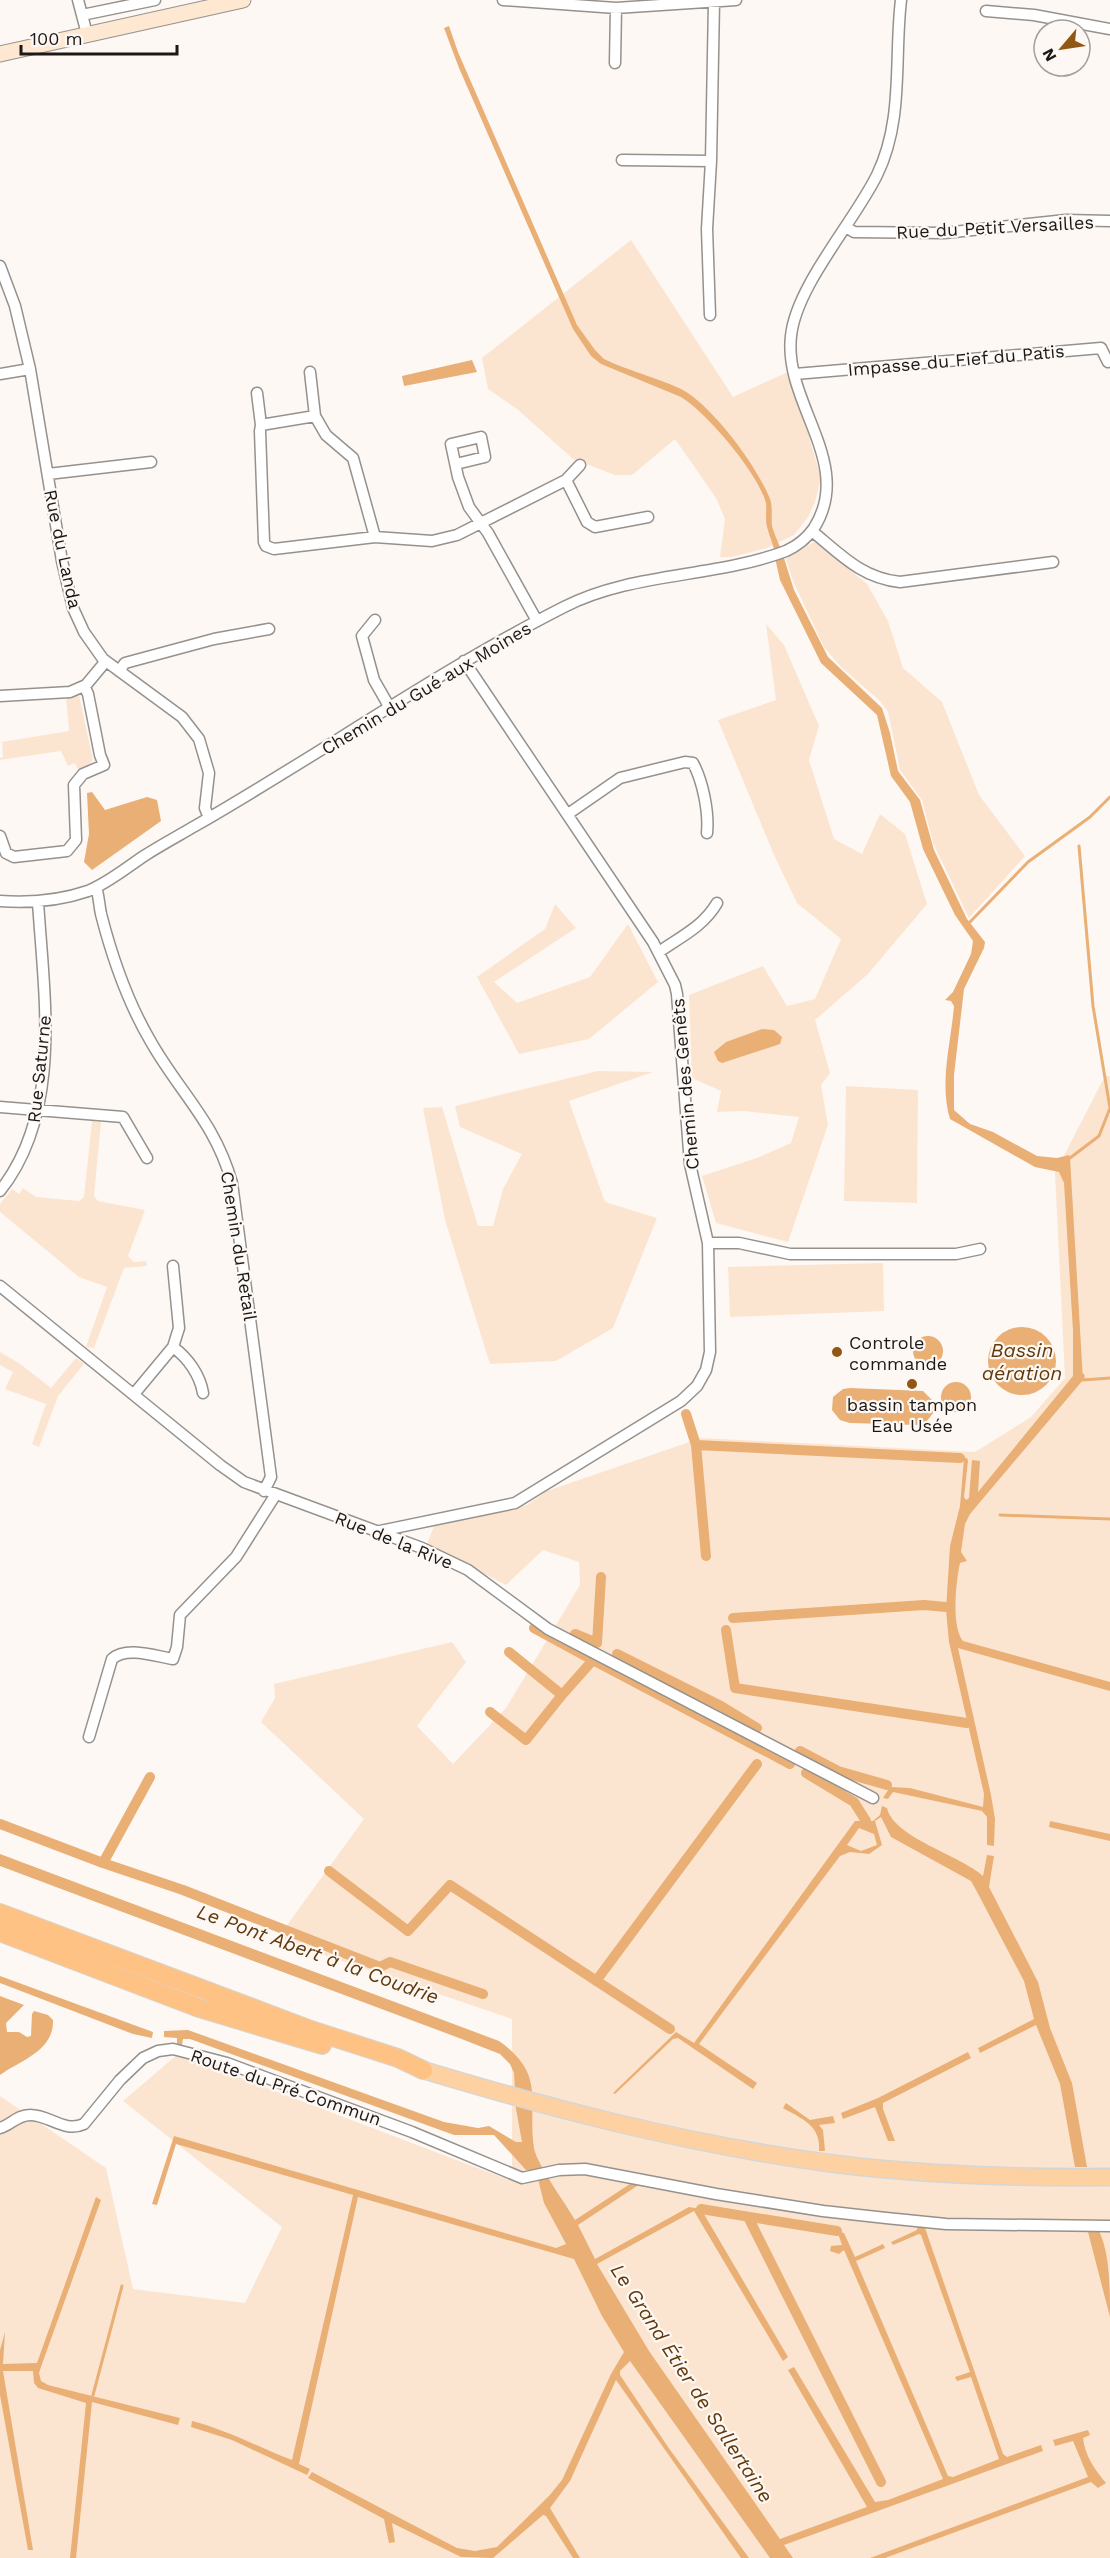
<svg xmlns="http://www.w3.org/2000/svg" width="1110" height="2558" font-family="'Work Sans',sans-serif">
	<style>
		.green { fill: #fce5d0 }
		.water { fill: #e9af75; fill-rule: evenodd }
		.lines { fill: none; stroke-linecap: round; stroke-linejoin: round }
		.stream { stroke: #e9af75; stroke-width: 3 }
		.canal { stroke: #e9af75; stroke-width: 10 }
		.minor-casing { stroke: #95918d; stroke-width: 13 }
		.secondary-casing { stroke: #95918d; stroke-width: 17 }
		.primary-casing { stroke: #d6d6d5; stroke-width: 19 }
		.trunk-casing { stroke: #d6d6d5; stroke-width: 20 }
		.minor { stroke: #fff; stroke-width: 10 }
		.secondary { stroke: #ffe8d1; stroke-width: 15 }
		.primary { stroke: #fed1a3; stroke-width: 16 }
		.trunk { stroke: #fec284; stroke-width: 18 }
		.poi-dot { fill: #915813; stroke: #fdf8f4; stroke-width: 2 }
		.labels { text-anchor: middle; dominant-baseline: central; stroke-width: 4.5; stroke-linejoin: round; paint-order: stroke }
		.street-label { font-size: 18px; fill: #1b1918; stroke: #fdf8f4 }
		.poi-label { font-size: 18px; fill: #1b1918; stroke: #fdf8f4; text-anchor: start }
		.water-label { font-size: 20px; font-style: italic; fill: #603a0d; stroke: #fdf8f4 }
	</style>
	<rect width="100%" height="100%" fill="#fdf8f4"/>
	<path class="green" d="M631 240 733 397 790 371 821 478 815 502 808 517 794 535 767 548 732 557H720L725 519 716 498 675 439 632 475H615L573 459 517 409 488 389 482 358Z
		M815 541 867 584 888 621 903 668 942 702 979 795 1025 856 969 918 933 843 922 800 900 770 888 712 880 701 841 667 824 647 793 581 786 559Z
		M766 624 784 645 819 726 809 760 834 839 862 854 880 814 905 834 927 904 868 974 815 1020 830 1073 821 1085 828 1125 788 1242 716 1223 702 1176 757 1158 791 1143 799 1117 744 1111 717 1112 721 1091 692 1078 689 995 763 966 787 1006 815 999 841 939 797 903 774 855 718 720 776 700Z
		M75 694 79 695 93 760 88 766 78 770 75 763 68 766 61 751 0 760V758L3 757 2 742 69 731 66 696Z
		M555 904 576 928 494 982 517 1003 590 977 628 924 658 982 589 1039 519 1054 477 977 545 929Z
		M598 1071 653 1072 569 1101 605 1202 657 1218 613 1328 556 1361 490 1364 445 1220 423 1108 442 1107 478 1226H493L503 1189 522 1154 460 1127 455 1106Z
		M1105 1076H1110V2558H0V2096L106 2168 133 2289 245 2303 282 2227 123 2101 178 2054 512 2181V2019L277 1939 364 1819 261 1722 275 1698 274 1684 452 1642 466 1662 417 1726 453 1764 506 1708 580 1585 579 1562 543 1550 506 1585 427 1544 434 1526 527 1505 547 1491 701 1438 975 1452 1031 1417 1065 1378 1055 1173Z
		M846 1086 918 1090 917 1203 844 1201Z
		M92 1121 101 1122 94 1196 98 1201 145 1210 128 1256 134 1262 146 1261 147 1266 124 1268 94 1348 86 1347 107 1287 79 1277 0 1212V1204L12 1189 19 1194 23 1188 36 1197 79 1201 84 1197Z
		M883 1263 884 1311 730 1317 728 1267Z
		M0 1352 19 1363 51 1388 76 1358 84 1364 58 1396 39 1447 32 1444 46 1404 5 1389 13 1372 0 1365Z"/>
	<path class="water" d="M449 26 458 52 577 325 595 350 604 359C628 371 656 377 681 389 712 405 757 466 770 499 773 507 771 517 772 526 774 533 777 540 780 547L774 549C772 542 769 534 767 527 765 519 767 511 766 503 758 473 707 413 681 397L601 364 591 356 573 329 459 68 444 28Z
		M472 360 477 372 404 386 402 376Z
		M783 555 794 590 828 657 882 708 890 733 898 771 920 800 934 850 967 919 985 942 984 948 964 989 954 1075V1110L970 1124 993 1132 1037 1156 1057 1158 1069 1155 1070 1158 1083 1380 970 1514 965 1524 961 1552 967 1561 960 1563C956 1581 951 1627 963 1641L1110 1682V1691L958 1648 991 1795 995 1819 994 1846 987 1845V1817L982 1811 893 1792 888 1799 883 1798 890 1787 910 1788 983 1807 984 1794 949 1642 946 1610 950 1546 960 1506 964 1458H967L968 1461 964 1497 966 1500 969 1498 972 1460 980 1461 978 1492 1073 1376V1331L1064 1183 1059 1172 1035 1167 950 1119C939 1083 951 1043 954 1006L951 1001 945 1000 953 992 971 954 973 941 955 915 923 849 910 802 891 776 877 715 821 663 780 580 775 558Z
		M92 792 105 810 147 797 157 800 161 821 92 870 84 862 89 834 87 793Z
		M762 1029 774 1030 782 1037 780 1044 722 1063 718 1061 714 1052 726 1042Z
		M988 1361a34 34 0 1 1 68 0a34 34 0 1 1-68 0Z
		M913 1351a15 15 0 1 1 30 0a15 15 0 1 1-30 0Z
		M941 1397a15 15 0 1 1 30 0a15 15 0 1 1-30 0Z
		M850 1388 923 1391 933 1401 934 1412 926 1422 919 1425 850 1423 840 1420 832 1410 833 1397 843 1389Z
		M882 1806 887 1808C894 1838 960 1855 983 1876L987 1855 994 1856 989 1887 1038 1982 1050 2028 1072 2083 1087 2167H1075L1060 2084 1036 2025 980 2053 978 2048 1034 2019 1024 1981 976 1890 971 1881 891 1837 881 1817 875 1821 882 1845 869 1854 850 1852 840 1856 699 2044 757 2083 753 2089 678 2038 673 2039 615 2094 613 2093 676 2032 694 2043 855 1821H873L880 1815ZM859 1828 874 1834 877 1845 861 1851 847 1845Z
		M1050 1821 1110 1834V1841L1049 1827Z
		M0 1854 499 2041C547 2075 527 2101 534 2148 536 2163 566 2204 575 2220L633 2182 640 2184 578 2225 595 2259 689 2207 701 2209 788 2357 783 2361 694 2211 597 2264 649 2351 780 2539 867 2507 788 2370 794 2367 875 2502 888 2500 943 2479 844 2250 839 2254 830 2251 831 2246 842 2245 837 2231 844 2233 855 2257 883 2244 885 2248 856 2261 948 2476 953 2477 999 2459 971 2377 957 2381 955 2377 970 2372 921 2235 919 2234 893 2245 891 2242 917 2230 918 2224 924 2225 1003 2454 1007 2457 1041 2445 1043 2451 784 2545 793 2558H770L630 2361 620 2371V2375L668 2447 749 2558H741L616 2380 570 2481 550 2508 580 2558H573L546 2516 543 2515 493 2558 461 2557 392 2523 395 2542 389 2543 384 2519 308 2478 312 2472 457 2548 475 2551 497 2547 549 2496 562 2480 611 2374 624 2352 602 2316 574 2259 358 2197 299 2464 310 2469 307 2475 232 2440 191 2427 192 2421C227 2430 258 2447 292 2460L353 2195 176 2144 157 2205 152 2204 174 2136 556 2248 566 2244 544 2203 538 2179 532 2170H526L494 2135H454L190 2039H183L182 2045 177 2044V2038L164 2037V2031L188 2030 444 2122 478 2128 489 2126 516 2142H522L516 2109 514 2073 510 2064 500 2054 459 2038 0 1866Z
		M0 1976 153 2032 152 2038 133 2034 0 1983Z
		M0 1996 24 2005 6 2023 7 2032H19L27 2037 31 2036 32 2014 34 2011 48 2015 53 2020C54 2051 21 2060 0 2075Z
		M968 2052 971 2058 883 2103V2109L895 2141H888L875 2107 843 2119 841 2113 878 2098Z
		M786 2103 810 2120 833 2116 835 2123 819 2125 823 2130 825 2151H819C821 2125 802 2119 783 2108Z
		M96 2197 101 2200 42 2364 39 2373 41 2381 48 2385 180 2418 178 2425 92 2402 76 2558H70L86 2403 38 2388 34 2383 33 2371H3L33 2550H28L0 2395V2350L5 2332 3 2364 37 2363Z
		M1099 2231C1110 2253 1110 2290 1110 2317L1088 2232Z
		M1088 2430 1090 2435 1083 2438C1085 2456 1095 2470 1106 2483L1098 2488 1091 2482 885 2558H870L1088 2477 1073 2441 1055 2446 1053 2440Z"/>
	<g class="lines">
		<path class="stream" d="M969 923 1028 862 1090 817 1110 797
			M1070 1158 1099 1136 1110 1108 1093 1006 1079 846
			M1083 1375V1380L1110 1378
			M1000 1515 1110 1519
			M93 2395 122 2286"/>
		<path class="canal" d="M686 1414 696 1445 960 1458
			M696 1445 706 1556
			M733 1618 924 1605 946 1607
			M534 1628 593 1660 562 1695
			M726 1630 735 1688 967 1723
			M575 1634 597 1643 601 1577
			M617 1654 721 1706 757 1728
			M593 1660 790 1764
			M490 1712 526 1740 562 1695 509 1652
			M800 1751 838 1771 887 1785
			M806 1773 854 1802 866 1821
			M150 1777 103 1863 183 1890 380 1967 390 1962 483 1994
			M0 1824 103 1863
			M329 1871 408 1931 450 1885 670 2029
			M596 1981 757 1764
			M701 2209 837 2231
			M748 2217 881 2482"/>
		<defs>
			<path id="minor" d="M78 0 87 34
				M503 0 616 8 736 0
				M986 11 1034 15 1110 29
				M82 15 155 0
				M615 63 616 8
				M622 160 711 161
				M846 227 854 232 944 233 1066 220 1110 221
				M0 266 15 306 30 369 62 561 73 608 84 632 103 659 182 717 199 739 209 773 205 808 209 818
				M710 315 707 229 711 161 714 2
				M310 372 315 416 326 435 353 458 375 537 432 541 457 535 566 480 580 465
				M0 374 30 369
				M795 374 1101 348 1108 362
				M257 393 261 425
				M315 416 261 425 260 431 264 542 266 546 274 549 375 537
				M456 464 485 457 481 437 451 444 458 477 469 507 488 533 537 621
				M48 474 151 462
				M566 480 587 522 595 527 648 517
				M812 531C841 555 862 578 900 582L1053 562
				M375 620 362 636 374 680 390 708
				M119 671 125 663 214 639 269 629
				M0 696 70 692 86 685 106 661
				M568 814 620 778 685 762 693 763C703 782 709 812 707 833
				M0 836 6 853 14 857 67 851 76 840 74 785 83 774 104 765 100 755 88 694 84 686
				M96 887C99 896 99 905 101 914 112 957 128 1003 151 1042 180 1093 215 1122 232 1183L271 1477 264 1491
				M0 901C29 903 59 901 88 891 108 883 126 868 144 856 161 845 178 836 195 826 319 755 436 672 564 607 632 572 714 578 786 551 797 546 807 538 814 528 855 463 783 403 791 336 796 286 854 222 877 175 904 120 894 58 901 0
				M659 952C680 937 703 927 717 903
				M0 1107 123 1117 147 1158
				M0 1191C63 1112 44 996 38 902
				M708 1243H739L790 1254H956L980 1249
				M0 1286 220 1465 244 1482 422 1548 468 1570 548 1629 873 1798
				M173 1347C188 1358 200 1375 203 1393
				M134 1394 173 1347 179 1328 173 1266
				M375 1532 515 1503 681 1401 697 1386 706 1370 710 1352 708 1243 690 1164 677 994 675 985 653 942 464 661
				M89 1737 112 1659C126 1646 155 1656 173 1659L177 1647 180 1615 236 1557 276 1494
				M0 2128C11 2125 17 2115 30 2115 50 2115 64 2133 84 2124L120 2080 143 2058 158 2051 173 2049 227 2063 412 2132 522 2178 559 2170 585 2169 716 2194 823 2211 886 2218 946 2224 1110 2226"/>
			<path id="secondary" d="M0 54 243 0"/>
			<path id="primary" d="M423 2070C549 2108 676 2141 807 2160 907 2175 1009 2178 1110 2177"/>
			<path id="trunk" d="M0 1913 311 2030 398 2058 423 2070
				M0 1932 199 2008 322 2045"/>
		</defs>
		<use href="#minor" class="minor-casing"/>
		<use href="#secondary" class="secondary-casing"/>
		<use href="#primary" class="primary-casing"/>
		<use href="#trunk" class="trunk-casing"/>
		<use href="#minor" class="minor"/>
		<use href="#secondary" class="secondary"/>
		<use href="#primary" class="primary"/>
		<use href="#trunk" class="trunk"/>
	</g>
	<g class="poi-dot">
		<circle cx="837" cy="1352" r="6"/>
		<circle cx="912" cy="1384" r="6"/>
	</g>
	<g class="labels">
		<g class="street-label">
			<text transform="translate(995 227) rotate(-3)">Rue du Petit Versailles</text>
			<text transform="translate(956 360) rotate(-5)">Impasse du Fief du Patis</text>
			<text transform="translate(63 549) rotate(78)">Rue du Landa</text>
			<text transform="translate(426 688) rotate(-31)">Chemin du Gué aux Moines</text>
			<text transform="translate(39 1069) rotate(-84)">Rue Saturne</text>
			<text transform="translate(685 1084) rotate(-95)">Chemin des Genêts</text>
			<text transform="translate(239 1246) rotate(81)">Chemin du Retail</text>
			<text transform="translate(394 1540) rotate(22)">Rue de la Rive</text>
			<text transform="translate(286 2087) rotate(19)">Route du Pré Commun</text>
		</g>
		<g class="poi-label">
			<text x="849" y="1342">Controle<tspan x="849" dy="21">commande</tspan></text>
			<text x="912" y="1404" text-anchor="middle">bassin tampon<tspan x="912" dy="21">Eau Usée</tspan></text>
		</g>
		<g class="water-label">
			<text x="1022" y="1350">Bassin<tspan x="1022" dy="23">aération</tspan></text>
			<text transform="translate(318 1954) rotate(20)">Le Pont Abert à la Coudrie</text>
			<text transform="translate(692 2383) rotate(57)">Le Grand Étier de Sallertaine</text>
		</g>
	</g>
	<g transform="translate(1062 48) rotate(241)"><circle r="28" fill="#fdf8f4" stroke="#a39f9c" stroke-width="1.5"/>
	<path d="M0-4.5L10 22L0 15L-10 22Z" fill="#915813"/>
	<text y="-9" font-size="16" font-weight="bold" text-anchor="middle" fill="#1b1918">N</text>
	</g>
	<path d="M21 45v9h156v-9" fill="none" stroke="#1b1918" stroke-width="3"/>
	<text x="30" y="45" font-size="18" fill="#1b1918" stroke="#fdf8f4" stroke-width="4.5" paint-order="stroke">100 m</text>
</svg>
